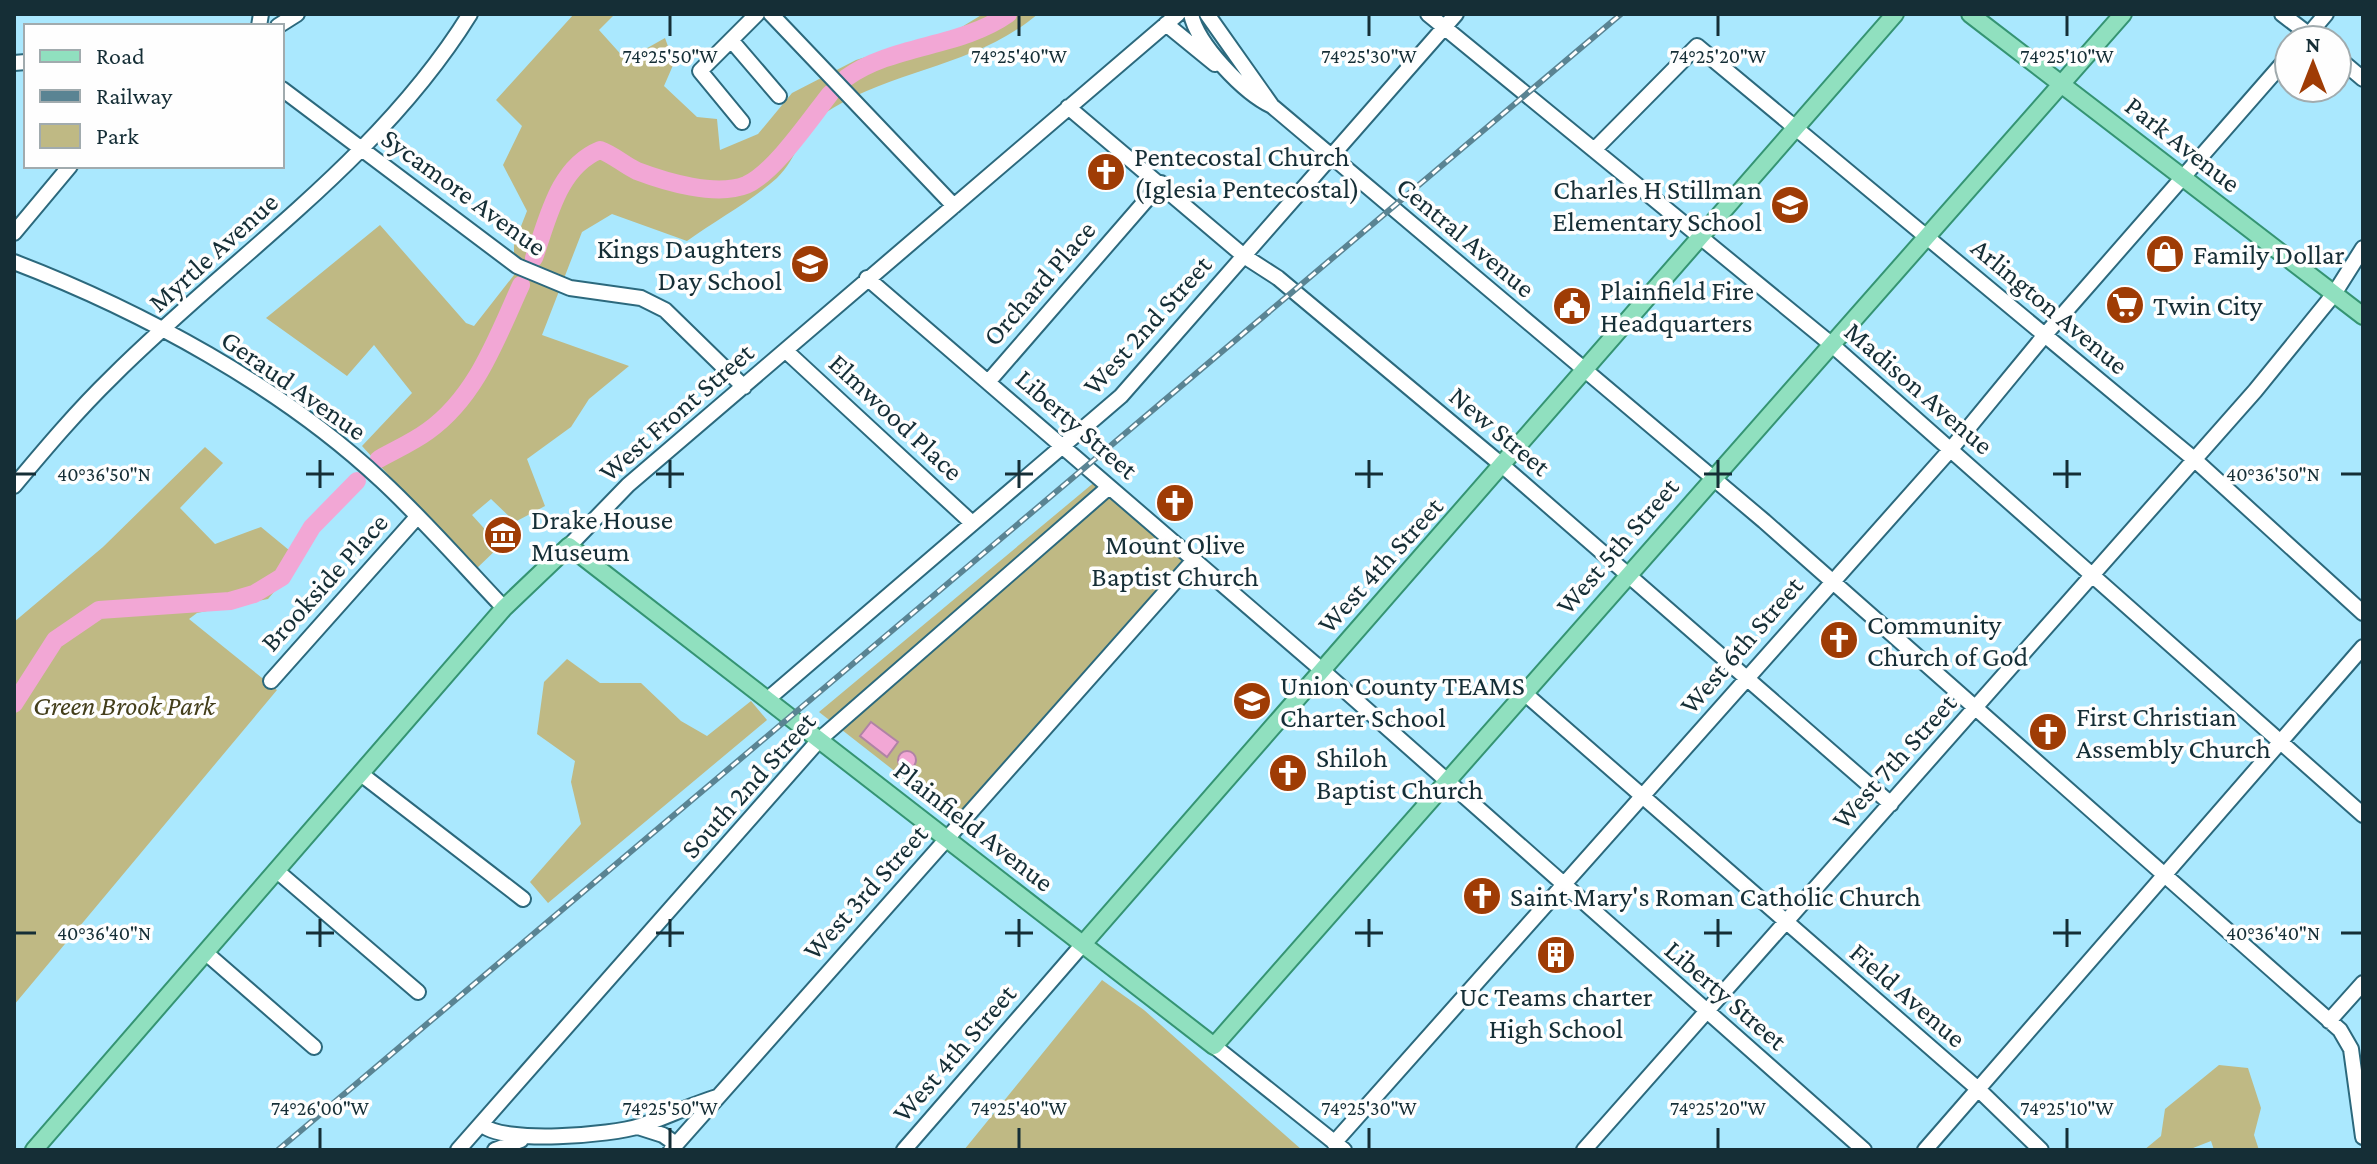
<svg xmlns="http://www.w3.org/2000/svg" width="2377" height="1164" font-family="'Crimson Pro',serif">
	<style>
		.green { fill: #bfb984 }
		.water { fill: #f2a7d5; stroke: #b083a5; stroke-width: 2 }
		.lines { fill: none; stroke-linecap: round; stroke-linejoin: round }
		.river { stroke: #f2a7d5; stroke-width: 18 }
		.minor-casing { stroke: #2c697d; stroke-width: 18 }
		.major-casing { stroke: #359473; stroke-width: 20 }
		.minor { stroke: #fff; stroke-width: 14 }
		.major { stroke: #90e0bf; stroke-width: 16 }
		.rail-casing { stroke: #5a8493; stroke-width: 6 }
		.rail { stroke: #fefefe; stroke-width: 3; stroke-dasharray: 9; stroke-linecap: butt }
		.ticks { fill: none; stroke: #152e36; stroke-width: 3 }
		.labels { text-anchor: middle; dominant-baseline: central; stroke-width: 7; stroke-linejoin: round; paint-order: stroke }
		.street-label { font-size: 28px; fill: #152e36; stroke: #fefefe }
		.poi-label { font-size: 28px; fill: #152e36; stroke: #fefefe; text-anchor: start }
		.park-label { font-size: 28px; font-style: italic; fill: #433e1a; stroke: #fefefe }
		.ticks-label { font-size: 20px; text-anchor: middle; fill: #152e36; stroke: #fefefe; stroke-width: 7; stroke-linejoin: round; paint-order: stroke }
	</style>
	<rect width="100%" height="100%" fill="#aae8fe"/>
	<path class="green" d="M574 14H615L599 30 626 60 665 38 674 63 664 86 697 117 717 119 720 150 758 134 792 93 856 60 960 28 983 14H1038C976 66 898 69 833 108 802 126 798 158 777 178 750 202 716 220 687 241L612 214 582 232 542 335 629 366 589 399 571 427 527 459 545 506 515 522 491 499 472 515 500 546 475 570 362 446 412 393 374 345 347 376 266 318 380 225 466 323 474 326 514 275V244L527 211 503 165 522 126 496 100Z
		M205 447 223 463 180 508 215 544 261 527 301 560 268 599 197 613 189 619 277 690 14 1005V622L103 547Z
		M1097 480 1190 561 961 823 819 712Z
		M567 659 600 683H641L681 721 707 736 751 701 767 720 548 903 530 882 581 824 571 782 575 761 537 734 544 682Z
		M1102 980 1144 1010 1302 1150H964Z
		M2219 1065 2248 1068 2261 1108 2254 1135 2259 1150H2214L2211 1141 2188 1150H2144L2161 1136 2165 1109Z"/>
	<path class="water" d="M871 722 898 742 887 757 860 736Z
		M898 760a9 9 0 1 1 18 0a9 9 0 1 1-18 0Z"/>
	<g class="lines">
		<path class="river" d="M846 78C893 44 960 48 1008 14
			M534 258C548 219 558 167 600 150 614 155 624 165 637 171 666 182 716 197 746 185 774 173 811 118 830 94
			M379 459C395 450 413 442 428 431 477 396 497 337 521 285
			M14 704 55 640 99 610 230 601 254 594 282 577 312 527 357 481"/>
		<defs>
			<path id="minor" d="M771 14 954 206
				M1191 14C1197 44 1244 93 1272 106L1764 521 2340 1030 2351 1049 2363 1137
				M1207 14 1272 106
				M1428 14 1831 344 2363 815
				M2282 14 2316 40
				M1166 24 1215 64
				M259 26 261 14
				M278 26 297 14
				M731 40 779 96
				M2304 40 2326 14
				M2337 57 2363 79
				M14 63 26 62
				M282 89 517 266 570 288 641 298 665 310 744 387
				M1068 107 1244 256 1278 278 1503 466 1891 804
				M742 122 700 71 757 14
				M1594 150 1697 46 2195 460 2363 613
				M14 233 70 166
				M14 262C142 311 282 387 382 481 425 521 464 566 504 608
				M867 278 1323 671 1864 1150
				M786 351 971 522
				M989 381 1161 183
				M14 486C45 449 77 411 112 377 232 257 379 161 470 14
				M569 546 628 485 1178 14
				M271 681 417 517
				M1522 691 1978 1089 2041 1150
				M769 698 1121 396 1456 14
				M361 774 523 899
				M277 871 418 992
				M206 953 314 1047
				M2329 1021 2363 983
				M1214 1046 1344 1150
				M481 1124C502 1145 612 1135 640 1126 666 1117 691 1105 717 1097
				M638 1127 663 1135 676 1144
				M1334 1143 1951 449 2044 336 2289 56
				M458 1150 820 739 1109 487
				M495 1150 521 1140
				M671 1150 1194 560
				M904 1150 1083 944
				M1584 1150 2255 391 2334 294 2363 248
				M1925 1150 2363 647"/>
			<path id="major" d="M1970 14 2363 316
				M1083 944 1895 14
				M34 1150 504 608 569 546 1214 1046 2123 14"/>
		</defs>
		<use href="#minor" class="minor-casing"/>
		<use href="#major" class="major-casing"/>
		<use href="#minor" class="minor"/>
		<use href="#major" class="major"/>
		<defs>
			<path id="rail" d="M278 1150 1621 14"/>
		</defs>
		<use href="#rail" class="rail-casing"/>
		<use href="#rail" class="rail"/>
	</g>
	<path class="ticks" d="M670 16V36M1019 16V36M1369 16V36M1718 16V36M2067 16V36M320 460V488M670 460V488M1019 460V488M1369 460V488M1718 460V488M2067 460V488M16 474H36M306 474H334M656 474H684M1005 474H1033M1355 474H1383M1704 474H1732M2053 474H2081M2341 474H2361M320 919V947M670 919V947M1019 919V947M1369 919V947M1718 919V947M2067 919V947M16 933H36M306 933H334M656 933H684M1005 933H1033M1355 933H1383M1704 933H1732M2053 933H2081M2341 933H2361M320 1128V1148M670 1128V1148M1019 1128V1148M1369 1128V1148M1718 1128V1148M2067 1128V1148"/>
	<defs>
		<symbol id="church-disc" viewBox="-11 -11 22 22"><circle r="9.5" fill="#9f3c05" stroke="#fefefe"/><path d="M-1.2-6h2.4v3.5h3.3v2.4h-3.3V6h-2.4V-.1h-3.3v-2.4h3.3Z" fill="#fff"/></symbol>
		<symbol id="school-disc" viewBox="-11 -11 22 22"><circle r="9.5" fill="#9f3c05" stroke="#fefefe"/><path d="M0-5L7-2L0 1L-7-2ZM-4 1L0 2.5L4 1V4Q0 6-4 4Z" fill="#fff"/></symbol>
		<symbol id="shop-disc" viewBox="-11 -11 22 22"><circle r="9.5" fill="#9f3c05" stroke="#fefefe"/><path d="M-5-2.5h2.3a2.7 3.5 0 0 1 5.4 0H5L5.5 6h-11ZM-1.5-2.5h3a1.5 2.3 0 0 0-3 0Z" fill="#fff"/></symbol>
		<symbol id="supermarket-disc" viewBox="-11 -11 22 22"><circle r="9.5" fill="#9f3c05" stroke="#fefefe"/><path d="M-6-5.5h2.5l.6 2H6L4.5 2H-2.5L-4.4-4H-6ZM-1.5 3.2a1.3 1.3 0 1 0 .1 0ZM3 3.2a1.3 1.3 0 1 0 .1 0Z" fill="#fff"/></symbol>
		<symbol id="civic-disc" viewBox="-11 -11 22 22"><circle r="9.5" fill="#9f3c05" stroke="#fefefe"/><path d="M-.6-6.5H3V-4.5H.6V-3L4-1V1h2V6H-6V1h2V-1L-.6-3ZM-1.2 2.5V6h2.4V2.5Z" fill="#fff"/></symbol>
		<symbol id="museum-disc" viewBox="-11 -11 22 22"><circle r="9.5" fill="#9f3c05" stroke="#fefefe"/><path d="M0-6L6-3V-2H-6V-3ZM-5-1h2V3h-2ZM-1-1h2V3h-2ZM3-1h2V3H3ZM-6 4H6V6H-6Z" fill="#fff"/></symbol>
		<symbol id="building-disc" viewBox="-11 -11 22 22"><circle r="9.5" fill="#9f3c05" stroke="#fefefe"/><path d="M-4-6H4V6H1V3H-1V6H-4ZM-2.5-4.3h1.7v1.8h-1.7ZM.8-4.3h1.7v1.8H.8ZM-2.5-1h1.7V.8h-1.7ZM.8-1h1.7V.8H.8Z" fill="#fff"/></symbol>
	</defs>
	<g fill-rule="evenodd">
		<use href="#church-disc" x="1084" y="150" width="44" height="44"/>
		<use href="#school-disc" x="1768" y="183" width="44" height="44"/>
		<use href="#shop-disc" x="2143" y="232" width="44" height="44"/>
		<use href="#school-disc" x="788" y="242" width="44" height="44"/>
		<use href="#supermarket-disc" x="2103" y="283" width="44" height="44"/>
		<use href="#civic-disc" x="1550" y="284" width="44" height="44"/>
		<use href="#church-disc" x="1153" y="481" width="44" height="44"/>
		<use href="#museum-disc" x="481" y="513" width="44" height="44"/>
		<use href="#church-disc" x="1817" y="618" width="44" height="44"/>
		<use href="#school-disc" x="1230" y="679" width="44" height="44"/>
		<use href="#church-disc" x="2026" y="710" width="44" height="44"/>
		<use href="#church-disc" x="1266" y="751" width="44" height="44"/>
		<use href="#church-disc" x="1460" y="874" width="44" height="44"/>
		<use href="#building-disc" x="1534" y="933" width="44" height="44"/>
	</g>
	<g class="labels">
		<g class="street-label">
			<text transform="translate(2183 144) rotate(38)">Park Avenue</text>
			<text transform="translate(464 192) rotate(36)">Sycamore Avenue</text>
			<text transform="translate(1466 237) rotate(40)">Central Avenue</text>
			<text transform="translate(213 252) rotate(-42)">Myrtle Avenue</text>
			<text transform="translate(1039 283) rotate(-49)">Orchard Place</text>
			<text transform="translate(2050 306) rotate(40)">Arlington Avenue</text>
			<text transform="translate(1147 325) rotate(-48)">West 2nd Street</text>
			<text transform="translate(294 385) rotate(35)">Geraud Avenue</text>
			<text transform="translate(1919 388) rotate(41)">Madison Avenue</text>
			<text transform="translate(676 412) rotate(-41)">West Front Street</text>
			<text transform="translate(896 417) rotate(43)">Elmwood Place</text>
			<text transform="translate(1077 424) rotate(41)">Liberty Street</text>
			<text transform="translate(1500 431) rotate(40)">New Street</text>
			<text transform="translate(1617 546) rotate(-49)">West 5th Street</text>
			<text transform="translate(1380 565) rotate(-48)">West 4th Street</text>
			<text transform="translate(324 582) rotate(-48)">Brookside Place</text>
			<text transform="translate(1741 645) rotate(-49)">West 6th Street</text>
			<text transform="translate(1894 761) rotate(-48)">West 7th Street</text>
			<text transform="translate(748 785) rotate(-48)">South 2nd Street</text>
			<text transform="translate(974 826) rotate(38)">Plainfield Avenue</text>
			<text transform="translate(865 892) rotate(-48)">West 3rd Street</text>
			<text transform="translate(1726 995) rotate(41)">Liberty Street</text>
			<text transform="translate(1908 995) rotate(41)">Field Avenue</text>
			<text transform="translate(954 1053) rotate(-49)">West 4th Street</text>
		</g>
		<g class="poi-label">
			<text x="1134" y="156">Pentecostal Church<tspan x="1134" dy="32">(Iglesia Pentecostal)</tspan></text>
			<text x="1762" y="189" text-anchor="end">Charles H Stillman<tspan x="1762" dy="32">Elementary School</tspan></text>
			<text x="782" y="248" text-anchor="end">Kings Daughters<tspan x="782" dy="32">Day School</tspan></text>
			<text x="2193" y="254">Family Dollar</text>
			<text x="1600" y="290">Plainfield Fire<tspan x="1600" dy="32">Headquarters</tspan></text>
			<text x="2153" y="305">Twin City</text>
			<text x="531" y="519">Drake House<tspan x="531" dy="32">Museum</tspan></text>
			<text x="1175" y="544" text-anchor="middle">Mount Olive<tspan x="1175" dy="32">Baptist Church</tspan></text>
			<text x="1867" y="624">Community<tspan x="1867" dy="32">Church of God</tspan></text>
			<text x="1280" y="685">Union County TEAMS<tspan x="1280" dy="32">Charter School</tspan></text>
			<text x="2076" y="716">First Christian<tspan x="2076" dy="32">Assembly Church</tspan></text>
			<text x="1316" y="757">Shiloh<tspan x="1316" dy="32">Baptist Church</tspan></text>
			<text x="1510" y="896">Saint Mary's Roman Catholic Church</text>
			<text x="1556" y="996" text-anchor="middle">Uc Teams charter<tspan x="1556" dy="32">High School</tspan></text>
		</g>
		<g class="park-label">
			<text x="124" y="705">Green Brook Park</text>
		</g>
	</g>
	<g class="ticks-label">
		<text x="670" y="63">74°25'50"W</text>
		<text x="1019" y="63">74°25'40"W</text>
		<text x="1369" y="63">74°25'30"W</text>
		<text x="1718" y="63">74°25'20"W</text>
		<text x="2067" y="63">74°25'10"W</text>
		<text x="104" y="481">40°36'50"N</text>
		<text x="2273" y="481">40°36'50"N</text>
		<text x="104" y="940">40°36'40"N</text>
		<text x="2273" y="940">40°36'40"N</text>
		<text x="320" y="1115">74°26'00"W</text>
		<text x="670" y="1115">74°25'50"W</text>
		<text x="1019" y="1115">74°25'40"W</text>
		<text x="1369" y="1115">74°25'30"W</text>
		<text x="1718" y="1115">74°25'20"W</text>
		<text x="2067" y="1115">74°25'10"W</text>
	</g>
	<rect width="2377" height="1164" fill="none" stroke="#152e36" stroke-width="32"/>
	<rect x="24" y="24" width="260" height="144" fill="#fefefe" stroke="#a1abae" stroke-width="2"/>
	<rect x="40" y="50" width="40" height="12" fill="#90e0bf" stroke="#a1abae" stroke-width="2"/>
	<text x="96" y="64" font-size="24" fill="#152e36">Road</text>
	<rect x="40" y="90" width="40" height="12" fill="#5a8493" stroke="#a1abae" stroke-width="2"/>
	<text x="96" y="104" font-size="24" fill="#152e36">Railway</text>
	<rect x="40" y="124" width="40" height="24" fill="#bfb984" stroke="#a1abae" stroke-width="2"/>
	<text x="96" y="144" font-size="24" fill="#152e36">Park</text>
	<g transform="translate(2313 64)"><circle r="38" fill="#fefefe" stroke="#a1abae" stroke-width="2"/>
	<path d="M0-6L14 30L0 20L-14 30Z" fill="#9f3c05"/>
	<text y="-12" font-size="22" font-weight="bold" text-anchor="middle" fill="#152e36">N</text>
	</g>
</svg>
